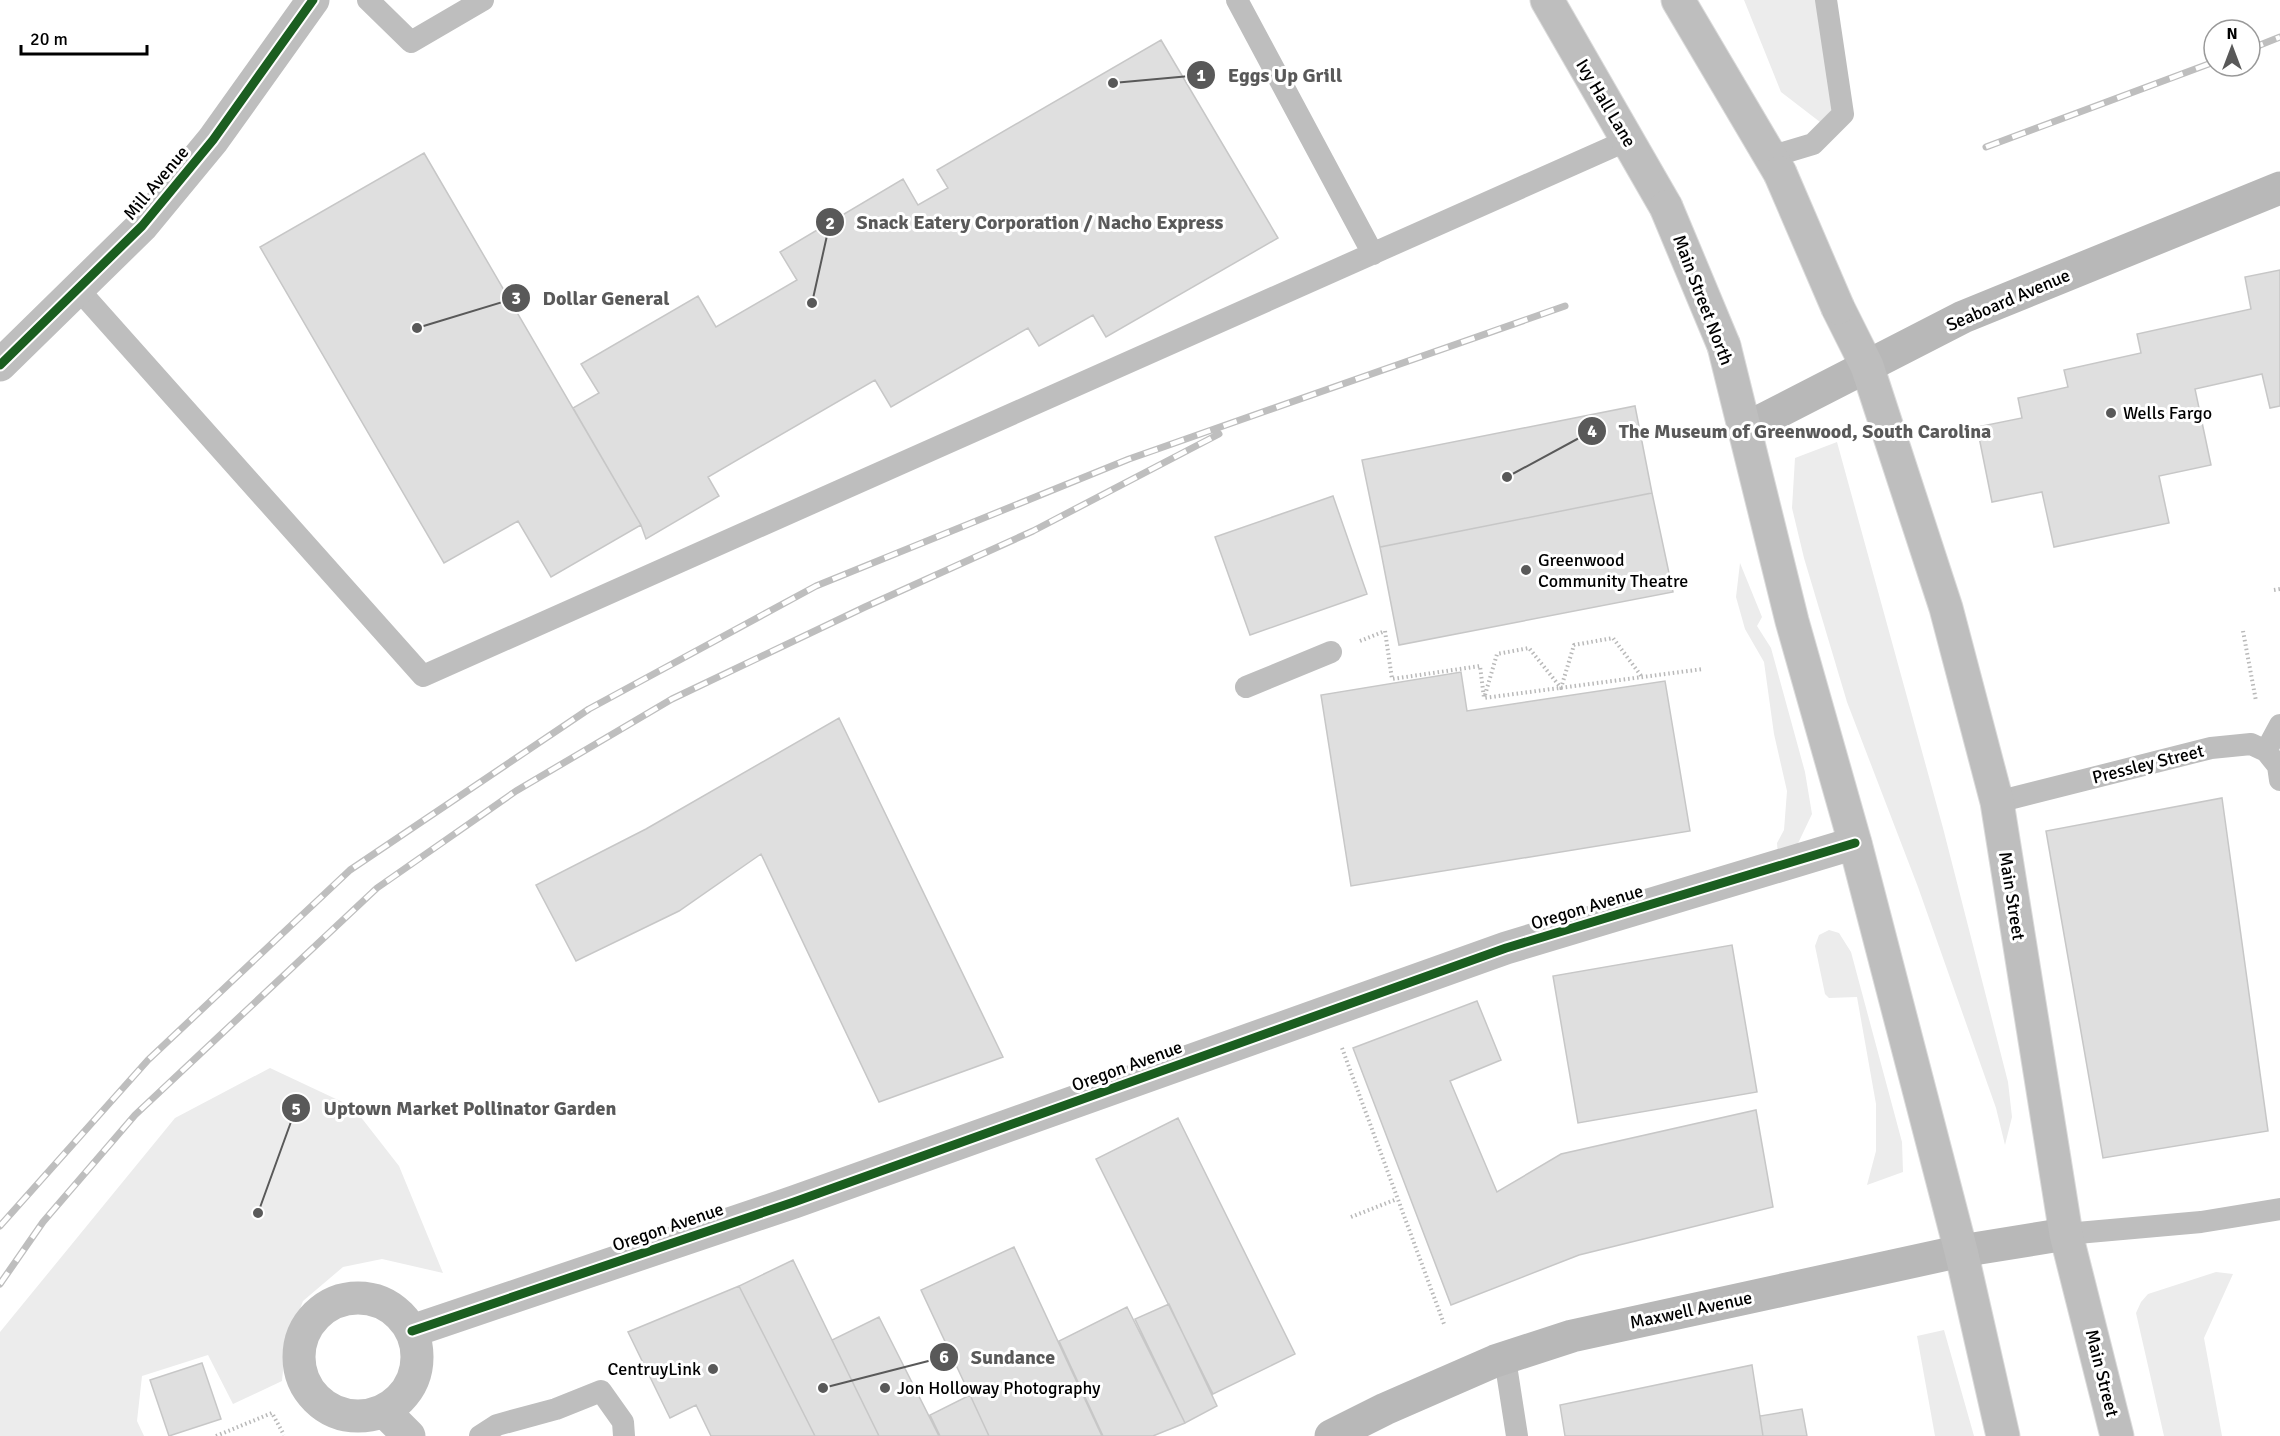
<svg xmlns="http://www.w3.org/2000/svg" width="2280" height="1436" font-family="Signika,sans-serif">
	<style>
		.green { fill: #ececec }
		.building { fill: #dfdfdf; stroke: #c7c7c7; stroke-width: 1.5 }
		.lines { fill: none; stroke-linecap: round; stroke-linejoin: round }
		.primary-casing { stroke: #dbdbdb; stroke-width: 35 }
		.path { stroke: #b9b9b9; stroke-width: 4; stroke-dasharray: 1.5 3; stroke-linecap: butt }
		.lane { stroke: #bebebe; stroke-width: 22 }
		.street { stroke: #bebebe; stroke-width: 33 }
		.secondary { stroke: #b8b8b8; stroke-width: 33 }
		.primary { stroke: #bebebe; stroke-width: 33 }
		.rail-casing { stroke: #bebebe; stroke-width: 7 }
		.rail { stroke: #fff; stroke-width: 4.5; stroke-dasharray: 14; stroke-linecap: butt }
		.primary-bridge-casing { stroke: #dbdbdb; stroke-width: 35; stroke-linecap: butt }
		.primary-bridge { stroke: #bebebe; stroke-width: 33 }
		.cycleway-casing { stroke: #fff; stroke-width: 13 }
		.cycleway { stroke: #1b5e20; stroke-width: 9 }
		.poi-dot { fill: #595959; stroke: #fff; stroke-width: 2 }
		.labels { text-anchor: middle; dominant-baseline: central; stroke-width: 6; stroke-linejoin: round; paint-order: stroke }
		.street-label { font-size: 18px; fill: #000; stroke: #fff }
		.poi-label { font-size: 18px; fill: #000; stroke: #fff; text-anchor: start }
		.leader { fill: none; stroke: #595959; stroke-width: 2 }
		.callout-dot { fill: #595959; stroke: #fff; stroke-width: 2 }
		.mark-label { font-size: 18px; text-anchor: middle; font-weight: bold; fill: #fff }
		.callout-label { font-size: 20px; text-anchor: middle; font-weight: bold; fill: #595959; stroke: #fff; stroke-width: 6; stroke-linejoin: round; paint-order: stroke }
	</style>
	<rect width="100%" height="100%" fill="#fff"/>
	<path class="green" d="M1744 0H1820L1845 96 1820 122 1781 92Z
		M1837 442 1943 828 2008 1082 2012 1117 2005 1145 1996 1108 1918 887 1847 702 1804 558 1792 508 1795 458Z
		M1740 563 1762 617 1757 626 1771 648 1805 772 1812 814 1792 856H1778L1777 843 1784 830 1787 791 1774 734 1764 662 1745 629 1736 597Z
		M1829 930 1839 933 1851 952 1902 1142 1903 1172 1867 1185 1876 1151V1104L1857 997 1829 998 1825 994 1815 946 1819 935Z
		M270 1068 353 1107 399 1166 443 1273 382 1259 343 1267 303 1301 285 1349 282 1381 233 1404 208 1355 142 1376 137 1421 144 1436H0V1332L175 1118Z
		M2216 1272 2233 1274 2204 1338 2222 1436H2164L2136 1313 2141 1302 2148 1294Z
		M1944 1330 1974 1436H1935L1917 1336Z"/>
	<path class="building" d="M1161 40 1278 238 1106 337 1093 315 1039 346 1028 328 891 407 875 380 708 477 719 496 646 539 641 525 573 408 599 393 581 364 698 296 716 327 797 280 780 252 903 179 918 205 948 188 937 170Z
		M424 153 641 525 551 577 518 521 444 563 260 247Z
		M2280 270V406L2270 408 2262 374 2195 389 2211 465 2159 476 2169 523 2054 547 2042 492 1992 502 1977 427 2022 418 2018 398 2068 387 2064 370 2141 353 2137 334 2251 309 2245 277Z
		M1635 406 1652 493 1380 547 1362 460Z
		M1652 493 1673 592 1399 645 1380 547Z
		M1333 496 1367 594 1250 635 1215 537Z
		M1461 672 1467 711 1665 681 1690 831 1351 886 1321 695Z
		M839 718 1003 1057 879 1102 761 854 679 911 576 961 536 885 646 829Z
		M2222 798 2268 1131 2103 1158 2046 831Z
		M1732 945 1757 1092 1578 1123 1553 976Z
		M1477 1001 1501 1060 1450 1081 1497 1192 1561 1154 1756 1110 1773 1207 1579 1255 1451 1305 1353 1048Z
		M1178 1118 1295 1354 1213 1394 1096 1159Z
		M1014 1247 1102 1436H989L970 1395 921 1290Z
		M793 1260 832 1340 879 1436H815L739 1286Z
		M739 1286 815 1436H711L696 1405 670 1418 628 1332Z
		M1169 1304 1217 1406 1185 1423 1135 1319Z
		M1127 1307 1185 1423 1153 1436H1103L1059 1341Z
		M879 1317 939 1436H879L832 1340Z
		M202 1363 221 1419 169 1436 150 1380Z
		M1752 1365 1763 1436H1565L1560 1405Z
		M970 1395 989 1436H940L930 1415Z
		M1802 1409 1807 1436H1763L1760 1416Z"/>
	<g class="lines">
		<defs>
			<path id="primary" d="M1547 0 1666 207
				M1678 0 1780 173
				M1838 308 1867 366 1946 608 1997 802 2066 1234 2117 1436
				M1724 346 1792 621 1855 843 1961 1251 2003 1436"/>
		</defs>
		<use href="#primary" class="primary-casing"/>
		<path class="path" d="M2274 590 2280 589
			M2243 631 2256 701
			M1360 641 1385 631 1392 679 1480 666 1484 698 1703 669
			M1485 695 1497 654 1529 648 1561 688 1574 645 1613 638 1642 677
			M1342 1048 1444 1324
			M1351 1217 1397 1199
			M216 1436 272 1413 284 1435"/>
		<path class="lane" d="M368 0 411 42 483 0
			M1237 0 1373 254
			M1770 157 1813 144 1843 114 1826 0
			M78 289 423 676 1628 140
			M1246 687 1331 652
			M2266 751 2280 725
			M1997 802 2211 748 2251 744 2266 751 2278 766 2280 780
			M2066 1234 2201 1222 2280 1209
			M1505 1359 1517 1436
			M480 1436 497 1425 556 1409 601 1391 623 1422 624 1436"/>
		<path class="street" d="M0 365 142 226 213 140 313 0
			M299 1357a59 59 0 1 1 118 0a59 59 0 1 1-118 0Z
			M412 1331 794 1202 1506 948 1855 843
			M384 1411 409 1436"/>
		<path class="secondary" d="M1745 429 1963 317 2280 188
			M1331 1436 1385 1409 1495 1361 1572 1336 1961 1251 2066 1234"/>
		<use href="#primary" class="primary"/>
		<defs>
			<path id="rail" d="M2250 49 2280 37
				M1986 147 2214 62
				M0 1226 148 1060 350 870 589 709 816 586 1129 459 1565 306
				M0 1284 43 1222 135 1115 377 888 516 791 672 699 865 607 1033 531 1219 434"/>
		</defs>
		<use href="#rail" class="rail-casing"/>
		<use href="#rail" class="rail"/>
		<defs>
			<path id="primary-bridge" d="M1780 173 1838 308
				M1666 207 1724 346"/>
		</defs>
		<use href="#primary-bridge" class="primary-bridge-casing"/>
		<use href="#primary-bridge" class="primary-bridge"/>
		<defs>
			<path id="cycleway" d="M0 365 142 226 213 140 313 0
				M412 1331 794 1202 1506 948 1855 843"/>
		</defs>
		<use href="#cycleway" class="cycleway-casing"/>
		<use href="#cycleway" class="cycleway"/>
	</g>
	<g class="poi-dot">
		<circle cx="2111" cy="413" r="6"/>
		<circle cx="1526" cy="570" r="6"/>
		<circle cx="713" cy="1369" r="6"/>
		<circle cx="885" cy="1388" r="6"/>
	</g>
	<g class="labels">
		<g class="street-label">
			<text transform="translate(1606 103) rotate(59)">Ivy Hall Lane</text>
			<text transform="translate(156 183) rotate(-50)">Mill Avenue</text>
			<text transform="translate(1703 300) rotate(69)">Main Street North</text>
			<text transform="translate(2008 300) rotate(-23)">Seaboard Avenue</text>
			<text transform="translate(2148 764) rotate(-14)">Pressley Street</text>
			<text transform="translate(2012 896) rotate(81)">Main Street</text>
			<text transform="translate(1587 907) rotate(-17)">Oregon Avenue</text>
			<text transform="translate(1127 1066) rotate(-20)">Oregon Avenue</text>
			<text transform="translate(668 1227) rotate(-19)">Oregon Avenue</text>
			<text transform="translate(1691 1310) rotate(-12)">Maxwell Avenue</text>
			<text transform="translate(2102 1373) rotate(76)">Main Street</text>
		</g>
		<g class="poi-label">
			<text x="2123" y="413">Wells Fargo</text>
			<text x="1538" y="560">Greenwood<tspan x="1538" dy="21">Community Theatre</tspan></text>
			<text x="701" y="1369" text-anchor="end">CentruyLink</text>
			<text x="897" y="1388">Jon Holloway Photography</text>
		</g>
	</g>
	<path class="leader" d="M1113 83L1201 75M812 303L830 222M417 328L516 298M1507 477L1592 431M258 1213L296 1108M823 1388L944 1357"/>
	<g class="callout-dot">
		<circle cx="1113" cy="83" r="6"/>
		<circle cx="812" cy="303" r="6"/>
		<circle cx="417" cy="328" r="6"/>
		<circle cx="1507" cy="477" r="6"/>
		<circle cx="258" cy="1213" r="6"/>
		<circle cx="823" cy="1388" r="6"/>
		<circle cx="1201" cy="75" r="15"/>
		<circle cx="830" cy="222" r="15"/>
		<circle cx="516" cy="298" r="15"/>
		<circle cx="1592" cy="431" r="15"/>
		<circle cx="296" cy="1108" r="15"/>
		<circle cx="944" cy="1357" r="15"/>
	</g>
	<g class="mark-label">
		<text x="1201" y="81">1</text>
		<text x="830" y="229">2</text>
		<text x="516" y="304">3</text>
		<text x="1592" y="437">4</text>
		<text x="296" y="1115">5</text>
		<text x="944" y="1363">6</text>
	</g>
	<g class="callout-label">
		<text x="1285" y="82">Eggs Up Grill</text>
		<text x="1040" y="229">Snack Eatery Corporation / Nacho Express</text>
		<text x="606" y="305">Dollar General</text>
		<text x="1805" y="438">The Museum of Greenwood, South Carolina</text>
		<text x="470" y="1115">Uptown Market Pollinator Garden</text>
		<text x="1013" y="1364">Sundance</text>
	</g>
	<g transform="translate(2232 48)"><circle r="28" fill="#ffffff" stroke="#999999" stroke-width="1.5"/>
	<path d="M0-4.5L10 22L0 15L-10 22Z" fill="#595959"/>
	<text y="-9" font-size="16" font-weight="bold" text-anchor="middle" fill="#000000">N</text>
	</g>
	<path d="M21 45v9h126v-9" fill="none" stroke="#000000" stroke-width="3"/>
	<text x="30" y="45" font-size="18" fill="#000000" stroke="#ffffff" stroke-width="4.5" paint-order="stroke">20 m</text>
</svg>
